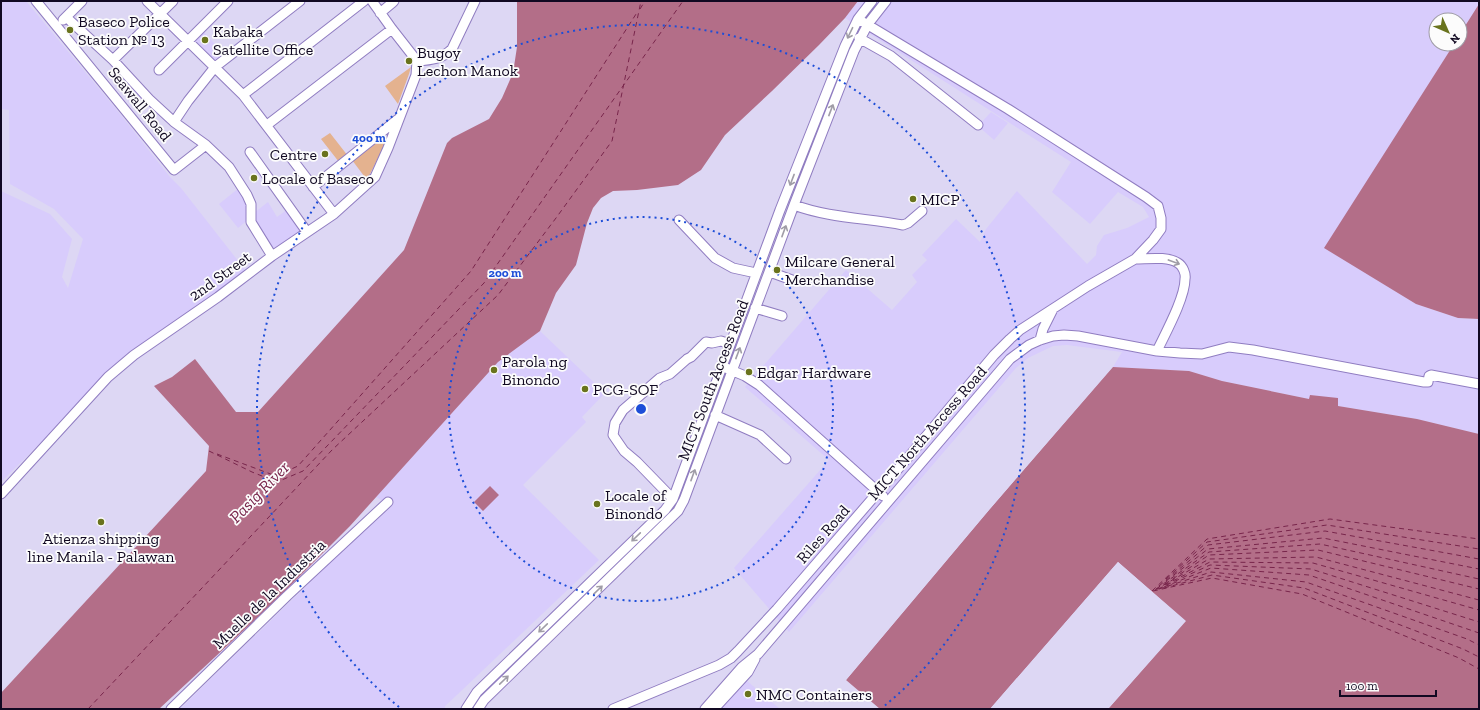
<svg xmlns="http://www.w3.org/2000/svg" width="1480" height="710" font-family="'Zilla Slab',serif">
	<style>
		.built { fill: #d8ccfc }
		.green { fill: #e4b28f }
		.water { fill: #b36e88 }
		.pier { fill: #ddd7f4 }
		.lines { fill: none; stroke-linecap: round; stroke-linejoin: round }
		.ferry { stroke: #78254b; stroke-width: 1; stroke-dasharray: 5 4; stroke-linecap: butt }
		.minor-casing { stroke: #907dc1; stroke-width: 11 }
		.minor { stroke: #fff; stroke-width: 9 }
		.oneway { stroke: #a09da7 }
		.ring { fill: none; stroke: #1d4ed8; stroke-width: 2; stroke-dasharray: 2 4 }
		.poi-dot { fill: #69731d; stroke: #fcfcfc; stroke-width: 1.5 }
		.labels { text-anchor: middle; dominant-baseline: central; stroke-width: 3.5; stroke-linejoin: round; paint-order: stroke }
		.poi-label { font-size: 16px; fill: #110922; stroke: #fcfcfc; text-anchor: start }
		.street-label { font-size: 16px; fill: #110922; stroke: #fcfcfc }
		.water-label { font-size: 17px; font-style: italic; fill: #78254b; stroke: #fcfcfc }
		.centre { fill: #1d4ed8; stroke: #fcfcfc; stroke-width: 2 }
		.ring-label { font-size: 12px; text-anchor: middle; font-weight: bold; fill: #1d4ed8; stroke: #fcfcfc; stroke-width: 3.5; stroke-linejoin: round; paint-order: stroke }
	</style>
	<rect width="100%" height="100%" fill="#ddd7f4"/>
	<path class="built" d="M1 1H26L116 109 170 177 181 188 246 271 127 357 1 482V191L50 214 72 239 62 277 68 288 83 239 54 209 10 184 9 110 1 109Z
		M858 1H1479V4L1460 34V20H1436V44H1454L1325 248 1416 304 1458 318 1479 319V434L1417 419 1338 406V398L1309 399 1222 381 1189 371 1113 367 1122 352 1067 345 1053 346 1028 358 1016 368 789 632 734 568 829 460 745 387 846 270 892 310 917 282 912 275 927 260 922 255 956 219 980 242 986 229 1017 191 1087 264 1096 255 1097 246 1104 235 1127 228 1149 217 1143 207 1118 192 1090 224 1052 192 1071 162 845 18Z
		M202 30 225 55 217 62 193 39Z
		M991 112 1008 123 994 140 978 126Z
		M239 188 247 203 250 218 238 228 219 204Z
		M268 202 277 217 288 209 304 232 271 252 255 226 254 213Z
		M540 331 605 393 582 417 586 422 523 485 599 560 458 694 445 706V709H180L333 560 392 506 376 497 498 362Z
		M746 680 780 709H721Z"/>
	<path class="green" d="M411 67 409 74 398 104 385 86Z
		M330 133 348 156 339 162 321 139Z
		M383 134 387 140 367 180 352 160Z"/>
	<path class="water" d="M517 1H858L845 18 819 45 772 91 725 135 701 170 678 185 637 190 613 191 601 198 593 208 587 223 576 265 556 293 540 331 498 362 350 526 270 606 159 709H1V693L206 471 209 446 154 386 172 377 195 359 236 412H258L404 250 447 143 452 138 489 119 502 98 513 73 517 47Z
		M1479 4V319L1458 318 1416 304 1324 248 1454 44H1460V34Z
		M1113 367 1189 371 1222 381 1309 399 1310 395 1338 398V406L1417 419 1479 434V709H1108L1185 621 1118 562 990 709H880L846 680 989 510Z
		M490 486 499 495 483 511 474 502Z"/>
	<path class="pier" d="M1111 365H1114L989 510 846 680 844 679 987 509Z
		M1118 562 1186 621 1108 709H1106L1183 621 1118 565 992 709H990Z"/>
	<g class="lines">
		<path class="ferry" d="M640 9 645 1
			M209 451 252 472 277 482 303 471 484 283 683 1
			M217 454 276 476 298 466 471 271 638 11
			M1166 579 1207 542 1327 525 1479 549
			M1166 581 1208 549 1323 538 1479 569
			M1165 584 1209 555 1318 550 1479 589
			M1165 585 1210 562 1313 563 1479 610
			M1159 586 1208 545 1325 531 1479 559
			M1164 587 1211 568 1309 575 1479 633
			M1164 588 1212 575 1304 588 1463 649 1479 657
			M1156 589 1209 552 1320 544 1479 579
			M1158 589 1210 565 1311 569 1479 622
			M1159 589 1211 572 1306 582 1467 639 1479 645
			M1155 590 1209 559 1316 557 1479 600
			M1152 591 1207 539 1330 519 1479 539
			M1153 591 1212 578 1302 594 1459 658 1479 669
			M88 709 332 450 498 295 556 218 612 141 641 1"/>
		<defs>
			<path id="minor" d="M36 1 174 170 206 145
				M147 1 243 95 334 214
				M372 1 392 29 417 61
				M380 13 392 3 394 1
				M66 17 113 60 149 99 174 122 206 145 229 167 247 195 251 204V222L272 256
				M63 20 82 1
				M859 38 891 56 978 125
				M113 60 173 1
				M417 61C431 60 442 59 452 49L475 1
				M159 70 228 1
				M243 95 364 1
				M174 122 188 101 215 67 300 1
				M267 125 392 29
				M250 152 307 232
				M313 187 398 119
				M794 205C829 218 867 218 903 225L908 223 922 211
				M679 220 715 258 733 268 756 273
				M1135 259C1148 259 1167 256 1178 263 1183 266 1186 274 1185 279 1185 298 1165 334 1157 351
				M770 272 792 280
				M755 308 782 316
				M1040 340 1043 329 1053 309
				M726 368 745 376 759 385 883 496
				M715 415 760 435 786 459
				M1 494 108 377 134 355 218 297 272 256 334 214 375 177 388 148 416 75 417 61
				M673 499 637 462 624 451 613 435 615 423 623 410 660 378 670 374 687 359 691 357 706 342 712 343 721 341 730 344
				M171 709 287 596 388 502
				M466 709 477 692 665 510 673 499 780 210 845 46 858 19 872 1
				M478 709 484 700 678 511 684 500 794 205 854 51 868 24 886 1
				M613 709 719 665 731 658 738 651 777 609 911 454 994 355 1010 339 1020 330 1088 286 1135 259 1153 240 1161 229V218L1158 206 1146 197 1008 109 858 19
				M705 709 742 667 758 654 1010 359 1029 345 1040 340 1053 336 1064 335 1078 336 1157 351 1180 353 1202 354 1229 347 1253 350 1424 382H1428L1429 376 1431 375 1479 384
				M714 709 748 672 755 659"/>
		</defs>
		<use href="#minor" class="minor-casing"/>
		<use href="#minor" class="minor"/>
	</g>
	<defs><path id="oneway-shaft" d="M-6 0H5M1.5-3L5.5 0L1.5 3" fill="none" stroke-width="1.6" stroke-linecap="round" stroke-linejoin="round"/></defs>
	<g class="oneway">
		<use href="#oneway-shaft" transform="translate(850 33) rotate(116)"/>
		<use href="#oneway-shaft" transform="translate(831 110) rotate(-69)"/>
		<use href="#oneway-shaft" transform="translate(792 180) rotate(111)"/>
		<use href="#oneway-shaft" transform="translate(784 231) rotate(-70)"/>
		<use href="#oneway-shaft" transform="translate(1174 262) rotate(20)"/>
		<use href="#oneway-shaft" transform="translate(738 353) rotate(-69)"/>
		<use href="#oneway-shaft" transform="translate(693 475) rotate(-70)"/>
		<use href="#oneway-shaft" transform="translate(636 537) rotate(136)"/>
		<use href="#oneway-shaft" transform="translate(598 590) rotate(-44)"/>
		<use href="#oneway-shaft" transform="translate(543 628) rotate(136)"/>
		<use href="#oneway-shaft" transform="translate(504 680) rotate(-44)"/>
	</g>
	<g class="ring">
		<circle cx="641" cy="409" r="192"/>
		<path d="M399 707A384 384 0 1 1 883 707"/>
	</g>
	<g class="poi-dot">
		<circle cx="70" cy="30" r="4"/>
		<circle cx="205" cy="40" r="4"/>
		<circle cx="409" cy="61" r="4"/>
		<circle cx="325" cy="154" r="4"/>
		<circle cx="254" cy="178" r="4"/>
		<circle cx="913" cy="199" r="4"/>
		<circle cx="777" cy="270" r="4"/>
		<circle cx="494" cy="370" r="4"/>
		<circle cx="749" cy="372" r="4"/>
		<circle cx="585" cy="389" r="4"/>
		<circle cx="597" cy="504" r="4"/>
		<circle cx="101" cy="522" r="4"/>
		<circle cx="748" cy="694" r="4"/>
	</g>
	<g class="labels">
		<g class="poi-label">
			<text x="78" y="21">Baseco Police<tspan x="78" dy="18">Station № 13</tspan></text>
			<text x="213" y="31">Kabaka<tspan x="213" dy="18">Satellite Office</tspan></text>
			<text x="417" y="52">Bugoy<tspan x="417" dy="18">Lechon Manok</tspan></text>
			<text x="317" y="154" text-anchor="end">Centre</text>
			<text x="262" y="178">Locale of Baseco</text>
			<text x="921" y="199">MICP</text>
			<text x="785" y="261">Milcare General<tspan x="785" dy="18">Merchandise</tspan></text>
			<text x="502" y="361">Parola ng<tspan x="502" dy="18">Binondo</tspan></text>
			<text x="757" y="372">Edgar Hardware</text>
			<text x="593" y="389">PCG-SOF</text>
			<text x="605" y="495">Locale of<tspan x="605" dy="18">Binondo</tspan></text>
			<text x="101" y="538" text-anchor="middle">Atienza shipping<tspan x="101" dy="18">line Manila - Palawan</tspan></text>
			<text x="756" y="694">NMC Containers</text>
		</g>
		<g class="street-label">
			<text transform="translate(140 104) rotate(51)">Seawall Road</text>
			<text transform="translate(220 276) rotate(-36)">2nd Street</text>
			<text transform="translate(713 380) rotate(-69)">MICT South Access Road</text>
			<text transform="translate(927 433) rotate(-49)">MICT North Access Road</text>
			<text transform="translate(823 534) rotate(-49)">Riles Road</text>
			<text transform="translate(269 594) rotate(-44)">Muelle de la Industria</text>
		</g>
		<g class="water-label">
			<text transform="translate(259 492) rotate(-46)">Pasig River</text>
		</g>
	</g>
	<circle cx="641" cy="409" r="6" class="centre"/>
	<g class="ring-label">
		<text x="369" y="142">400 m</text>
		<text x="505" y="277">200 m</text>
	</g>
	<rect width="1480" height="710" fill="none" stroke="#110922" stroke-width="4"/>
	<g transform="translate(1448 32) rotate(135)"><circle r="19" fill="#fcfcfc" stroke="#9e9ba5"/>
	<path d="M0-3L7 15L0 10L-7 15Z" fill="#69731d"/>
	<text y="-6" font-size="11" font-weight="bold" text-anchor="middle" fill="#110922">N</text>
	</g>
	<path d="M1340 690v6h96v-6" fill="none" stroke="#110922" stroke-width="2"/>
	<text x="1346" y="690" font-size="12" fill="#110922" stroke="#fcfcfc" stroke-width="3" paint-order="stroke">100 m</text>
</svg>
